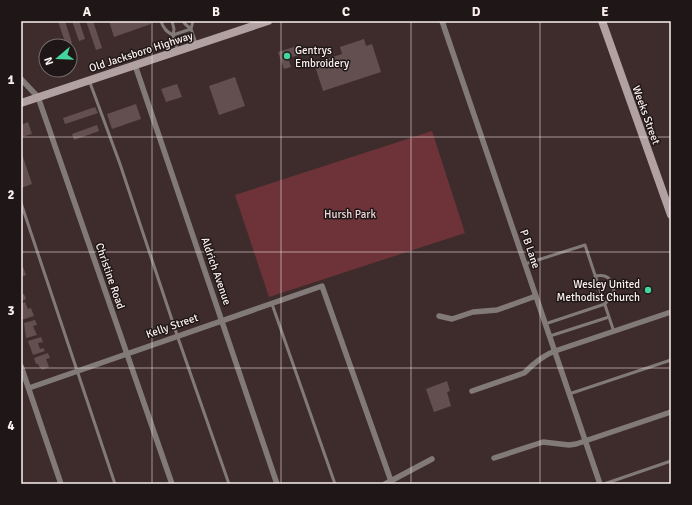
<svg xmlns="http://www.w3.org/2000/svg" width="692" height="505" font-family="Signika,sans-serif">
	<style>
		.green { fill: #6d3339 }
		.building { fill: #634f50 }
		.lines { fill: none; stroke-linecap: round; stroke-linejoin: round }
		.lane { stroke: #827979; stroke-width: 3 }
		.street { stroke: #827979; stroke-width: 5.5 }
		.secondary { stroke: #b1a1a2; stroke-width: 8 }
		.grid { fill: none; stroke: #fbefef; stroke-width: 1; stroke-opacity: 0.55 }
		.poi-dot { fill: #43d4a0; stroke: #1f1717; stroke-width: 1.5 }
		.labels { text-anchor: middle; dominant-baseline: central; stroke-width: 3; stroke-linejoin: round; paint-order: stroke }
		.poi-label { font-size: 11px; fill: #fbefef; stroke: #1f1717; text-anchor: start }
		.street-label { font-size: 11px; fill: #fbefef; stroke: #1f1717 }
		.park-label { font-size: 11px; fill: #f0d6d8; stroke: #1f1717 }
		.neatline { fill: none; stroke: #fbefef; stroke-width: 1.5 }
		.grid-label { font-size: 13px; text-anchor: middle; font-weight: bold; fill: #fbefef }
	</style>
	<rect width="100%" height="100%" fill="#3e2c2d"/>
	<path class="green" d="M432 131 465 233 269 297 235 195Z"/>
	<path class="building" d="M58 21H65L72 43 66 45Z
		M72 21H79L85 39 79 41Z
		M86 21H93L102 48 96 50Z
		M109 21H150L151 24 114 37Z
		M364 39 366 46 372 44 381 72 323 91 314 63 342 54 340 47Z
		M300 45 303 54 288 58 291 67 284 69 278 52Z
		M235 77 245 106 219 115 209 86Z
		M177 84 182 97 166 102 161 89Z
		M136 104 141 119 112 129 107 114Z
		M95 107 98 113 65 124 63 118Z
		M28 122 32 134 21 137V125Z
		M97 125 99 131 74 140 72 134Z
		M21 151 32 184 21 188Z
		M21 267H23L26 275 21 277 23 282H21Z
		M24 294 26 299 21 301V295Z
		M25 302 28 309 31 308 34 316 21 320V304Z
		M35 320 37 325 33 326 37 335 26 338 24 323Z
		M41 337 43 342 38 343 40 349 43 348 45 351 33 355 28 341Z
		M48 353 50 358 46 359 49 367 42 370 41 368H40L38 364H36L34 358Z
		M447 381 450 391 447 392 451 406 434 412 426 389Z"/>
	<g class="lines">
		<path class="lane" d="M161 21C163 28 166 32 173 35L177 49
			M172 21 174 29 173 35 191 29
			M183 21 185 24 191 29
			M193 21 191 29 196 43
			M89 80 120 164 177 335 229 484
			M21 203 115 484
			M525 264 585 245 614 332
			M595 276C603 275 607 275 612 282
			M272 304 335 484
			M545 324 605 304 614 292 613 286
			M550 336 609 317
			M569 394 671 360
			M604 484 671 461"/>
		<path class="street" d="M442 21 600 484
			M135 65 277 484
			M21 79 38 97 172 484
			M439 316 452 319 473 312 497 310 536 296
			M21 366 61 484
			M29 388 322 286 391 481
			M472 391 524 373C528 370 530 367 534 364 541 358 547 354 555 351L671 312
			M494 458 543 442 569 445 576 444 671 412
			M385 484 432 459"/>
		<path class="secondary" d="M602 21 671 215
			M21 103 268 21"/>
	</g>
	<path class="grid" d="M152 21V484M281 21V484M411 21V484M540 21V484M21 137H671M21 252H671M21 368H671"/>
	<g class="poi-dot">
		<circle cx="287" cy="56" r="4"/>
		<circle cx="648" cy="290" r="4"/>
	</g>
	<g class="labels">
		<g class="poi-label">
			<text x="295" y="50">Gentrys<tspan x="295" dy="13">Embroidery</tspan></text>
			<text x="640" y="284" text-anchor="end">Wesley United<tspan x="640" dy="13">Methodist Church</tspan></text>
		</g>
		<g class="street-label">
			<text transform="translate(141 52) rotate(-18)">Old Jacksboro Highway</text>
			<text transform="translate(646 115) rotate(70)">Weeks Street</text>
			<text transform="translate(530 249) rotate(71)">P B Lane</text>
			<text transform="translate(216 271) rotate(71)">Aldrich Avenue</text>
			<text transform="translate(110 276) rotate(71)">Christine Road</text>
			<text transform="translate(172 326) rotate(-19)">Kelly Street</text>
		</g>
		<g class="park-label">
			<text x="350" y="214">Hursh Park</text>
		</g>
	</g>
	<rect width="692" height="505" fill="none" stroke="#1f1717" stroke-width="44"/>
	<g transform="translate(58 58) rotate(251)"><circle r="19" fill="#1f1717" stroke="#776d6d"/>
	<path d="M0-3L7 15L0 10L-7 15Z" fill="#43d4a0"/>
	<text y="-6" font-size="11" font-weight="bold" text-anchor="middle" fill="#fbefef">N</text>
	</g>
	<rect x="22" y="22" width="648" height="461" class="neatline"/>
	<g class="grid-label">
		<text x="87" y="16">A</text>
		<text x="216" y="16">B</text>
		<text x="346" y="16">C</text>
		<text x="476" y="16">D</text>
		<text x="605" y="16">E</text>
		<text x="11" y="84">1</text>
		<text x="11" y="199">2</text>
		<text x="11" y="315">3</text>
		<text x="11" y="430">4</text>
	</g>
</svg>
